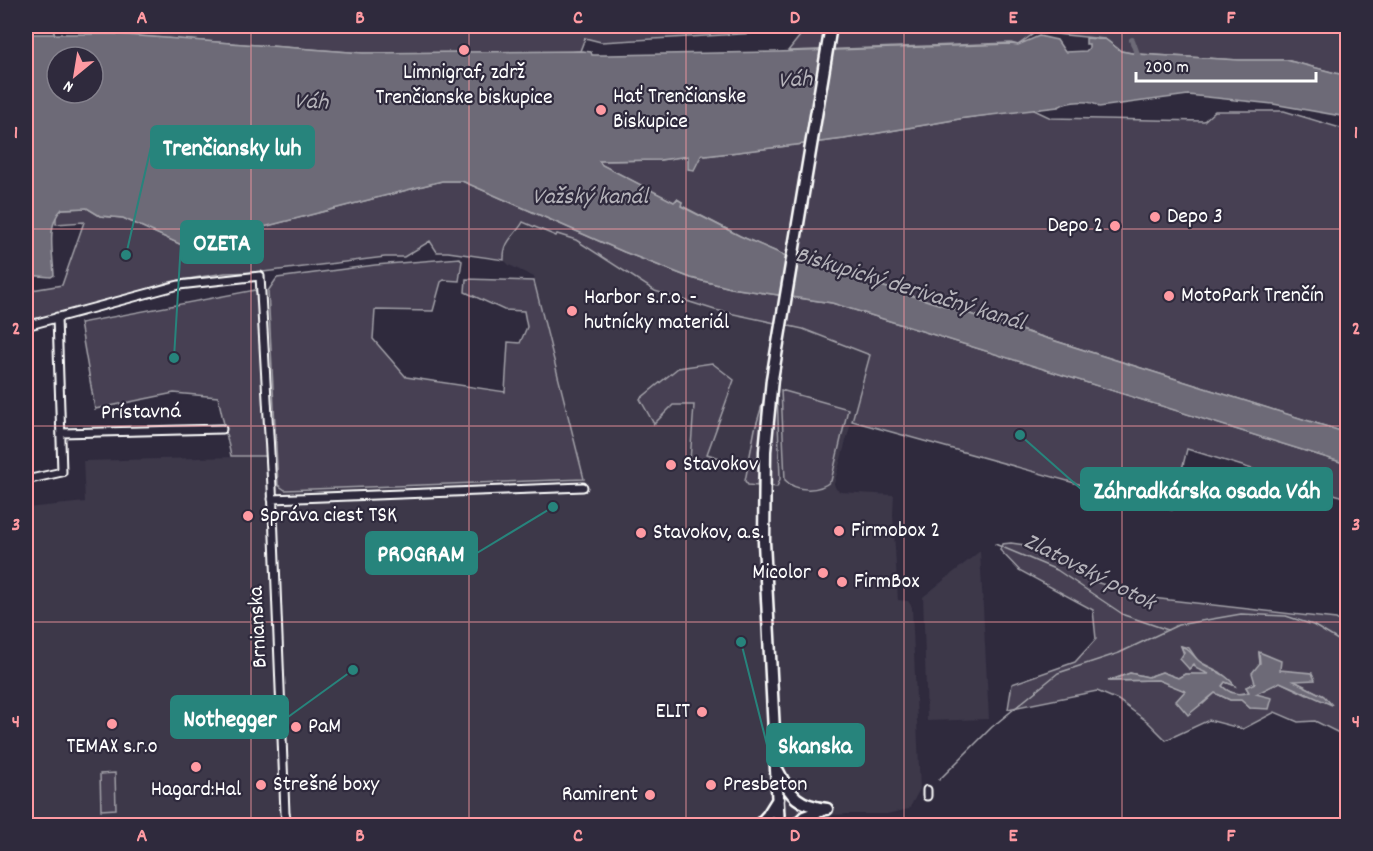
<svg xmlns="http://www.w3.org/2000/svg" width="1373" height="851" font-family="Dekko,sans-serif">
	<style>
		.built { fill: #3c3749 }
		.green { fill: #464152; stroke: #a2a0a8; stroke-width: 1.5; fill-rule: evenodd }
		.water { fill: #6d6a77; stroke: #a7a6ad; stroke-width: 1.5; fill-rule: evenodd }
		.lines { fill: none; stroke-linecap: round; stroke-linejoin: round }
		.stream { stroke: #a7a6ad; stroke-width: 1.5 }
		.canal { stroke: #6d6a77; stroke-width: 6 }
		.street-casing { stroke: #fff; stroke-width: 11 }
		.primary-casing { stroke: #fff; stroke-width: 15 }
		.street { stroke: #2f2a3d; stroke-width: 7 }
		.primary { stroke: #2f2a3d; stroke-width: 10 }
		.grid { fill: none; stroke: #ff9aa2; stroke-width: 1.5; stroke-opacity: 0.55 }
		.poi-dot { fill: #ff9aa2; stroke: #2f2a3d; stroke-width: 2 }
		.labels { text-anchor: middle; dominant-baseline: central; stroke-width: 4.5; stroke-linejoin: round; paint-order: stroke }
		.poi-label { font-size: 22px; fill: #fff; stroke: #2f2a3d; text-anchor: start }
		.street-label { font-size: 22px; fill: #fff; stroke: #2f2a3d }
		.water-label { font-size: 24px; font-style: italic; fill: #b6b4bb; stroke: #2f2a3d }
		.leader { fill: none; stroke: #27847c; stroke-width: 2 }
		.callout-dot { fill: #27847c; stroke: #2f2a3d; stroke-width: 2 }
		.callout { fill: #27847c; stroke: #27847c; stroke-width: 2 }
		.callout-label { font-size: 24px; text-anchor: middle; font-weight: bold; fill: #fff }
		.neatline { fill: none; stroke: #ff9aa2; stroke-width: 2 }
		.grid-label { font-size: 20px; text-anchor: middle; font-weight: bold; fill: #ff9aa2 }
	</style>
	<rect width="100%" height="100%" fill="#2f2a3d"/>
	<filter id="ink" filterUnits="userSpaceOnUse"><feTurbulence type="fractalNoise" baseFrequency=".0167" numOctaves="2"/><feDisplacementMap in="SourceGraphic" scale="12" xChannelSelector="R" yChannelSelector="G"/><feConvolveMatrix kernelMatrix="1 2 1 2 8 2 1 2 1" color-interpolation-filters="sRGB"/></filter>
	<g filter="url(#ink)">
		<path class="built" d="M527 209 624 252 656 291 715 310 803 329 870 355 834 484 836 489 841 492 894 495 893 514 898 600 908 601 912 607 920 789 909 809 887 814H847L809 817 800 826H26V508L85 502 83 461 276 456 285 490 583 479 534 277 509 265 504 260 503 252Z
			M980 551 989 719 927 721 923 597Z"/>
		<path class="green" d="M115 26H800V28L793 31 601 42 585 38 580 51 569 52 363 53 109 34V29Z
			M803 26H1348L1347 76 1286 60H1239L1137 54 1121 51 1105 39 1036 32 1018 45 1011 43 788 51 800 36Z
			M1032 109 1051 118 1204 121 1215 111H1284L1347 130V433L786 256 740 236 680 205 682 202 677 199 675 203 602 165 598 161 660 160 688 156 689 164 695 166 701 154 705 156 844 139 965 118Z
			M442 181H462L624 252 691 278 731 288 832 303 1347 464V498L1187 449 1172 510 852 421 870 355 803 329 715 310 655 291 576 240 557 234 556 236 523 222C516 235 503 240 504 260L448 252H437L430 241 404 257H385L263 272 225 273 169 282 26 328V291L62 285 84 222 56 224V214L62 209 87 208 100 216 123 218 186 247Z
			M460 258 462 261 459 281 444 280 441 282 433 311 375 310 373 339 406 377 505 392 508 342 520 343 527 327 524 311 504 310 465 292 466 279 534 281 584 479 285 490 278 485 268 291 277 278 375 265Z
			M255 290 257 293 267 456H231L218 397 174 393 95 409 80 323Z
			M712 363 734 380 707 454 723 459 719 467 698 466 690 461 694 405H673L654 424 640 399 678 368Z
			M777 390 780 479 777 487 770 486 771 451Z
			M781 390 848 409 831 481C819 492 796 492 785 480Z
			M765 395 757 486 748 485 745 481 755 429Z
			M1011 543 1025 545 1052 554 1083 578 1143 597 1336 619 1347 627V737L1315 721 1298 722 1275 712 1243 729 1209 720 1166 740 1148 722 1118 700 1097 691 1008 709 1012 684 1075 662 1096 639 1093 610 1019 570 1000 550 1002 544ZM1181 646 1189 648 1198 661 1220 672 1234 685 1225 682 1222 686C1231 694 1238 696 1249 692L1246 687 1256 683 1260 663 1259 653 1292 680 1324 696 1307 695 1280 682 1255 694 1250 708 1241 700H1230L1215 693 1203 704 1186 691 1159 680 1110 681 1130 673 1148 677 1162 672 1178 678 1185 674 1211 675 1194 664 1189 669Z
			M115 773 116 809 101 810 100 774Z"/>
		<path class="water" d="M28 34H113L363 53 583 51 591 52 592 55H608L776 52 1011 44 1018 45 1039 36 1057 40 1065 52 1086 51 1089 48V44H1086V38C1093 38 1099 40 1105 39L1121 51 1137 54 1239 60H1286L1347 76V117L1273 104 1188 95 1099 107C1091 99 1068 101 1058 107L965 118 844 139 705 156 702 154 694 170 688 169V156L660 160 599 161 602 165 674 202 677 199 682 202 681 206 740 236 786 256 1347 433V464L832 303 731 288 691 278 624 252 462 181H442L186 247 123 218 100 216 87 208 62 209C46 224 53 254 54 275L51 277 27 275 26 35ZM57 57H93V93H57Z
			M1181 646C1190 649 1192 655 1199 661 1211 671 1226 672 1235 686L1225 682 1222 686C1230 694 1238 696 1249 692L1246 687 1255 683 1252 673 1260 663 1259 652 1281 661 1280 670 1312 673 1315 680 1294 681 1324 696 1332 705 1280 682 1256 694 1272 698 1269 709 1250 708 1241 700H1230L1215 693 1188 715 1176 701 1185 691 1158 680 1108 681 1130 673 1148 677 1162 672 1178 678 1185 674H1209L1197 669 1194 664 1189 669 1180 659 1184 653Z"/>
		<g class="lines">
			<path class="stream" d="M50 26 55 34
				M995 544 1057 570 1124 615 1168 630
				M939 780 992 727 1058 673 1119 653 1178 625 1241 614 1286 616 1313 625 1348 646"/>
			<path class="canal" d="M1132 40 1139 59"/>
			<defs>
				<path id="street" d="M26 326 179 285 260 276 272 487 285 813 288 826
					M61 433 222 429
					M26 480 62 472 57 317
					M272 499 583 487
					M927 790V796"/>
				<path id="primary" d="M778 771C791 797 798 805 827 809
					M758 826 768 815 778 799
					M779 826 764 542 765 451 772 379 831 26
					M795 826 804 817 823 810"/>
			</defs>
			<use href="#street" class="street-casing"/>
			<use href="#primary" class="primary-casing"/>
			<use href="#street" class="street"/>
			<use href="#primary" class="primary"/>
		</g>
	</g>
	<path class="grid" d="M251 26V826M469 26V826M686 26V826M904 26V826M1122 26V826M26 229H1348M26 426H1348M26 622H1348"/>
	<g class="poi-dot">
		<circle cx="464" cy="50" r="6"/>
		<circle cx="601" cy="110" r="6"/>
		<circle cx="1155" cy="217" r="6"/>
		<circle cx="1115" cy="226" r="6"/>
		<circle cx="1169" cy="296" r="6"/>
		<circle cx="572" cy="311" r="6"/>
		<circle cx="671" cy="465" r="6"/>
		<circle cx="248" cy="516" r="6"/>
		<circle cx="839" cy="531" r="6"/>
		<circle cx="641" cy="533" r="6"/>
		<circle cx="823" cy="573" r="6"/>
		<circle cx="842" cy="582" r="6"/>
		<circle cx="702" cy="712" r="6"/>
		<circle cx="112" cy="724" r="6"/>
		<circle cx="296" cy="727" r="6"/>
		<circle cx="196" cy="767" r="6"/>
		<circle cx="261" cy="785" r="6"/>
		<circle cx="711" cy="785" r="6"/>
		<circle cx="650" cy="795" r="6"/>
	</g>
	<g class="labels">
		<g class="poi-label">
			<text x="464" y="73" text-anchor="middle">Limnigraf, zdrž<tspan x="464" dy="25">Trenčianske biskupice</tspan></text>
			<text x="613" y="97">Hať Trenčianske<tspan x="613" dy="25">Biskupice</tspan></text>
			<text x="1167" y="217">Depo 3</text>
			<text x="1103" y="226" text-anchor="end">Depo 2</text>
			<text x="1181" y="296">MotoPark Trenčín</text>
			<text x="584" y="298">Harbor s.r.o. -<tspan x="584" dy="25">hutnícky materiál</tspan></text>
			<text x="683" y="465">Stavokov</text>
			<text x="260" y="516">Správa ciest TSK</text>
			<text x="851" y="531">Firmobox 2</text>
			<text x="653" y="533">Stavokov, a.s.</text>
			<text x="811" y="573" text-anchor="end">Micolor</text>
			<text x="854" y="582">FirmBox</text>
			<text x="690" y="712" text-anchor="end">ELIT</text>
			<text x="308" y="727">PaM</text>
			<text x="112" y="747" text-anchor="middle">TEMAX s.r.o</text>
			<text x="273" y="785">Strešné boxy</text>
			<text x="723" y="785">Presbeton</text>
			<text x="196" y="790" text-anchor="middle">Hagard:Hal</text>
			<text x="638" y="795" text-anchor="end">Ramirent</text>
		</g>
		<g class="street-label">
			<text transform="translate(141 413) rotate(-1)">Prístavná</text>
			<text transform="translate(259 627) rotate(-93)">Brnianska</text>
		</g>
		<g class="water-label">
			<text transform="translate(795 81) rotate(-3)">Váh</text>
			<text transform="translate(311 103) rotate(2)">Váh</text>
			<text x="590" y="198">Važský kanál</text>
			<text transform="translate(910 290) rotate(17)">Biskupický derivačný kanál</text>
			<text transform="translate(1089 573) rotate(27)">Zlatovský potok</text>
		</g>
	</g>
	<path class="leader" d="M126 255L151 147M174 358L181 242M1020 435L1081 489M553 507L477 553M353 670L288 717M741 642L767 745"/>
	<g class="callout-dot">
		<circle cx="126" cy="255" r="6"/>
		<circle cx="174" cy="358" r="6"/>
		<circle cx="1020" cy="435" r="6"/>
		<circle cx="553" cy="507" r="6"/>
		<circle cx="353" cy="670" r="6"/>
		<circle cx="741" cy="642" r="6"/>
	</g>
	<g class="callout">
		<rect x="151" y="126" width="163" height="42" rx="6"/>
		<rect x="181" y="221" width="82" height="42" rx="6"/>
		<rect x="1081" y="468" width="251" height="42" rx="6"/>
		<rect x="366" y="532" width="111" height="42" rx="6"/>
		<rect x="171" y="696" width="117" height="42" rx="6"/>
		<rect x="767" y="724" width="97" height="42" rx="6"/>
	</g>
	<g class="callout-label">
		<text x="232" y="155">Trenčiansky luh</text>
		<text x="222" y="250">OZETA</text>
		<text x="1207" y="498">Záhradkárska osada Váh</text>
		<text x="421" y="561">PROGRAM</text>
		<text x="230" y="726">Nothegger</text>
		<text x="815" y="753">Skanska</text>
	</g>
	<rect width="1373" height="851" fill="none" stroke="#2f2a3d" stroke-width="66"/>
	<g transform="translate(75 75) rotate(210)"><circle r="28" fill="#2f2a3d" stroke="#827f8b" stroke-width="1.5"/>
	<path d="M0-4.5L10 22L0 15L-10 22Z" fill="#ff9aa2"/>
	<text y="-9" font-size="16" font-weight="bold" text-anchor="middle" fill="#ffffff">N</text>
	</g>
	<path d="M1136 72v9h180v-9" fill="none" stroke="#ffffff" stroke-width="3"/>
	<text x="1145" y="72" font-size="18" fill="#ffffff" stroke="#2f2a3d" stroke-width="4.5" paint-order="stroke">200 m</text>
	<rect x="33" y="33" width="1307" height="785" class="neatline"/>
	<g class="grid-label">
		<text x="142" y="23">A</text>
		<text x="360" y="23">B</text>
		<text x="578" y="23">C</text>
		<text x="795" y="23">D</text>
		<text x="1013" y="23">E</text>
		<text x="1231" y="23">F</text>
		<text x="16" y="138">1</text>
		<text x="1356" y="138">1</text>
		<text x="16" y="334">2</text>
		<text x="1356" y="334">2</text>
		<text x="16" y="530">3</text>
		<text x="1356" y="530">3</text>
		<text x="16" y="727">4</text>
		<text x="1356" y="727">4</text>
		<text x="142" y="841">A</text>
		<text x="360" y="841">B</text>
		<text x="578" y="841">C</text>
		<text x="795" y="841">D</text>
		<text x="1013" y="841">E</text>
		<text x="1231" y="841">F</text>
	</g>
</svg>
